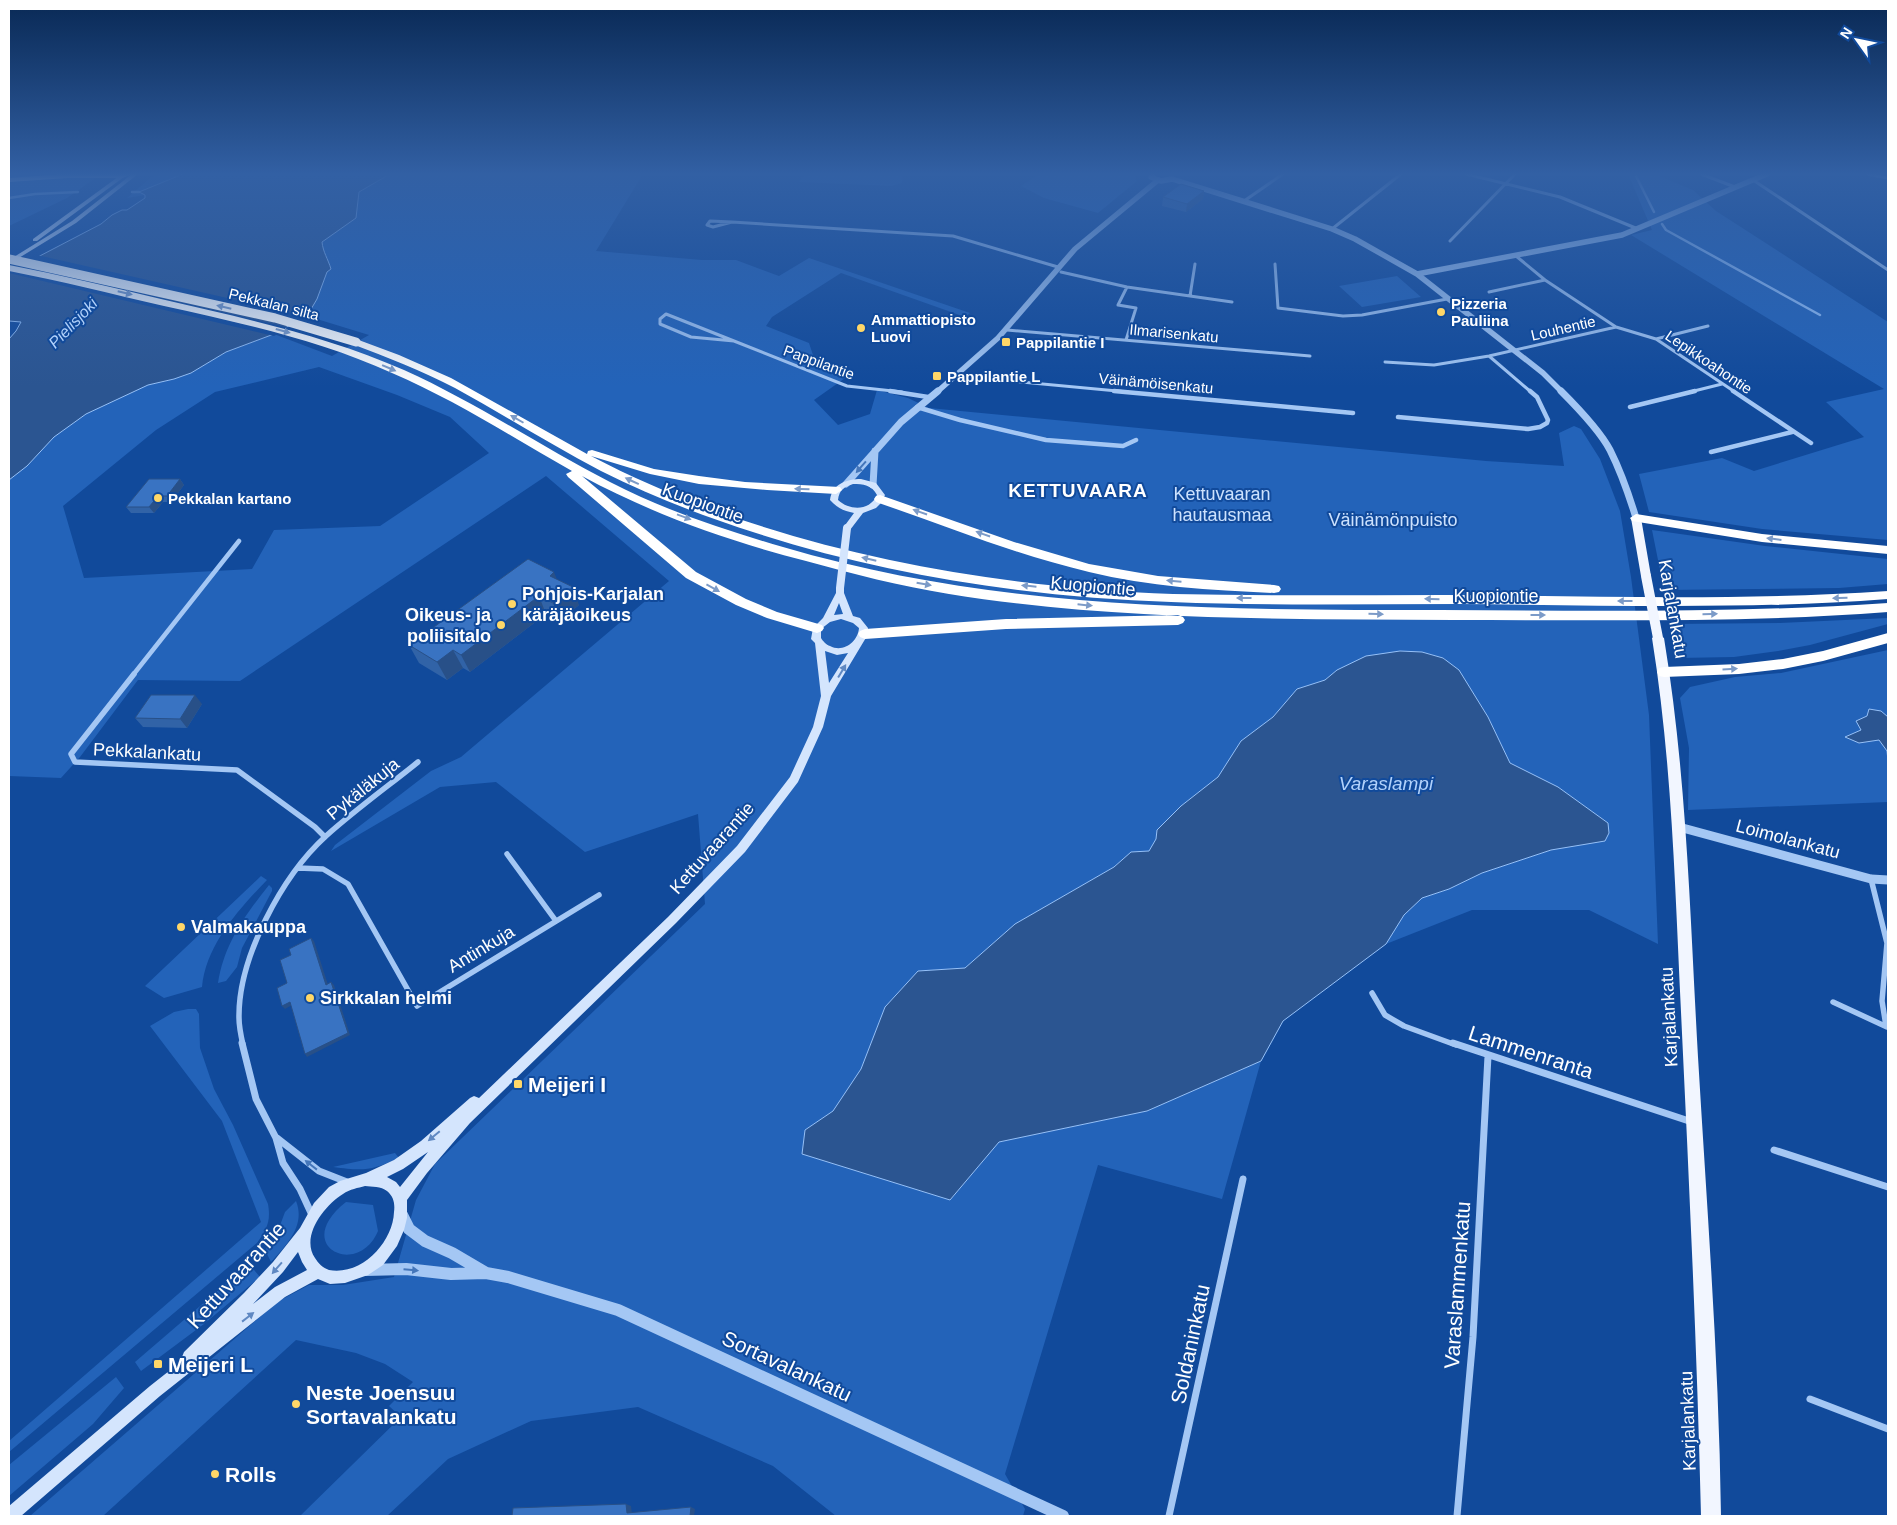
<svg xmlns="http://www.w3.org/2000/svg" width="1897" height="1525" font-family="Arial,sans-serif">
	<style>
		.green { fill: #2363b9; fill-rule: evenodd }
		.water { fill: #2b5591; stroke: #96c1f8 }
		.pier { fill: #114a9b }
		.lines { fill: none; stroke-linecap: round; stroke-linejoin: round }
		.stream { stroke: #96c1f8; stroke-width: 2.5 }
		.minor-far3 { stroke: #a4c7f4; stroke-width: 3 }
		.minor-far2 { stroke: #a4c7f4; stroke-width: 4.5 }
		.minor-far1 { stroke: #a4c7f4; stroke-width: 5.5 }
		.minor { stroke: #a4c7f4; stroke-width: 7 }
		.tertiary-far3 { stroke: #a4c7f4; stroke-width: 5.5 }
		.tertiary-far2 { stroke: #a4c7f4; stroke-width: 7 }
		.tertiary-far1 { stroke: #a4c7f4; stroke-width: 9 }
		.tertiary { stroke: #a4c7f4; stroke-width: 12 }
		.secondary { fill: #d4e5fd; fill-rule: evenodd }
		.primary { fill: #f2f6ff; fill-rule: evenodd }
		.motorway { fill: #fff; fill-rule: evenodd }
		.secondary-bridge { stroke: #d4e5fd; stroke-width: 8 }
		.primary-bridge { stroke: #f2f6ff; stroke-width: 10 }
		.motorway-bridge { stroke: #fff; stroke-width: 9 }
		.wall { fill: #3163a7 }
		.shaded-wall { fill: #285088 }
		.building { fill: #3973c2; stroke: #285088 }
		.oneway { fill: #7c9bc8 }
		.oneway2 { fill: #4476ba }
		.oneway3 { fill: #5f88c2 }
		.poi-dot { fill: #ffd768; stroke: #114a9b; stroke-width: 2 }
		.labels { text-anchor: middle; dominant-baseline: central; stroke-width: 4; stroke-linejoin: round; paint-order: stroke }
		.far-poi-label { font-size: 15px; font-weight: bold; fill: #fff; stroke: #114a9b; text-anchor: start }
		.far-street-label { font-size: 15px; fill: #fff; stroke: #114a9b }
		.far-water-label { font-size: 16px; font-style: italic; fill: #b1d1fb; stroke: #114a9b }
		.park-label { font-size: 18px; fill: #cde2fe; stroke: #114a9b }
		.street-label { font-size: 18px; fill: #fff; stroke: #114a9b }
		.poi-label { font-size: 18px; font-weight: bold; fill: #fff; stroke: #114a9b; text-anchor: start }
		.far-district-label { font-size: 19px; font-weight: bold; letter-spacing: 1px; fill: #fff; stroke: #114a9b }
		.water-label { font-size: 19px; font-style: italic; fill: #b1d1fb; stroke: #114a9b }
		.near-street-label { font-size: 21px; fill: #fff; stroke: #114a9b }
		.near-poi-label { font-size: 21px; font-weight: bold; fill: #fff; stroke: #114a9b; text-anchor: start }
	</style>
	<rect width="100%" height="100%" fill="#114a9b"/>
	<path class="green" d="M9 174H101L67 198 9 226Z
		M155 174H183L139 192 145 195 127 198Z
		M390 174H682L681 176 643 174 596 251 702 260H736L779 276 809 258 970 313 965 317 841 273 772 317 766 326 809 343 816 364 848 376 814 400 838 425 870 414 877 390 908 398 929 408 1486 461 1564 466 1559 433 1574 426 1581 429 1600 459 1620 511 1631 577 1649 715 1658 944 1589 910H1472L1386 944 1404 914 1422 898 1449 889 1482 873 1551 850 1604 841 1608 823 1558 787 1510 763 1488 717 1468 685 1444 658 1422 652 1400 651 1337 670 1325 680 1297 689 1273 717 1241 741 1218 777 1181 806 1149 851 1131 852 1114 867 1015 924 965 968 918 971 885 1007 861 1069 833 1111 805 1130 802 1154 950 1200 999 1142 1147 1111 1261 1061 1222 1199 1098 1165 1005 1474 1025 1509 1023 1516H836L773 1466 638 1407 531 1421 448 1459 387 1516H300L401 1417 389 1406 413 1382 385 1364 356 1353 296 1340 103 1516H30L277 1302 309 1285H343L394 1277 416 1200 435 1164 705 904 698 814 585 852 496 782 440 787 331 851 335 845 431 771 461 757 669 581 546 476 240 681 138 680 80 757 61 778 9 776V480L27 466 54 437 86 414 148 385 174 379 191 373 226 352 274 334 332 356 369 335 307 316 317 299 327 272 331 269C328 259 323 252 321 242L356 218 359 192ZM319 367 397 395 450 417 489 453 380 526 274 530 252 569 84 578 63 506 156 430 215 392Z
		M804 174H903L902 183 892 186 799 182Z
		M1039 174H1132L1134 175 1137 181 1098 213 1044 198 1021 186Z
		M1628 174H1654L1693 190 1716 211 1888 322V540L1762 529 1649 512 1639 474 1722 458 1754 471 1864 437 1826 402 1884 389 1631 235 1652 230Z
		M1397 276 1421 297 1362 307 1339 286Z
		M1652 530 1765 546 1888 559V584L1839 588 1664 590Z
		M1888 618V624L1810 645 1778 651 1734 657 1678 658 1671 624 1780 623Z
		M1888 650V802L1688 810 1689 748 1680 698 1690 687 1735 677 1781 673Z
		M261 876 267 880C239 909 206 945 202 987L164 998 145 986Z
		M269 885 272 888V891L242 948 237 967 226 981 218 983C224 944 245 915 269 885Z
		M188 1009H196L199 1014 200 1048 214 1089 233 1125 268 1204C271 1221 267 1229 257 1243L9 1452V1441L261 1222 222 1121 150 1026 174 1012Z
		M395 1153 399 1158C371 1171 363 1171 333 1167Z
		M296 1201C306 1226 286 1245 271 1262L265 1250 276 1236 285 1212Z
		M346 1202 373 1205 378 1231C358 1279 290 1246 346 1202Z
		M249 1264 260 1277 204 1324 141 1371 135 1362Z
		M116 1377 124 1388 93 1424 9 1496V1465Z"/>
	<path class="water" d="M183 174H390L359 192 356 218 322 242C323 252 328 259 331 269L327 272 317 299 307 316 274 334 226 352 191 373 174 379 148 385 86 414 54 437 27 466 9 480V339L16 331 21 322 9 321V272L101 224 112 215 122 210H127L145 198V195L139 192Z
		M1400 651 1422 652 1443 658 1459 670 1488 717 1510 763 1558 787 1608 823 1609 833 1605 841 1551 850 1482 873 1449 889 1422 898 1404 915 1386 944 1283 1021 1261 1061 1147 1111 999 1142 950 1200 802 1154 805 1130 833 1111 861 1069 885 1007 918 971 965 968 1015 924 1114 867 1131 852 1149 851 1156 839 1157 830 1181 806 1218 777 1241 741 1273 717 1297 689 1325 680 1337 670 1366 656Z
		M1869 709 1881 711 1888 717V761L1887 751 1879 740 1859 743 1845 737 1861 730 1856 721 1867 716Z"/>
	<path class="pier" d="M37 255 293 313 308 318 297 325 282 324 20 264Z
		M18 265 33 268 290 328 274 336 9 273V270Z"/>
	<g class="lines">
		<path class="stream" d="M1635 174 1654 212
			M132 192H139
			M9 198 35 194 78 192
			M1662 224 1666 230 1820 315"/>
		<path class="minor-far3" d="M1466 174 1560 197 1638 229
			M1701 174 1735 187
			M1867 174 1888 178
			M1753 180 1888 270
			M1244 201 1283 174
			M710 221 732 222 713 227 707 225Z
			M732 222 953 236 1058 267
			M1332 229 1401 174
			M1450 241 1515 174
			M1516 256 1545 280 1616 327 1656 339 1735 392
			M1275 264 1278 308 1343 316 1362 315 1447 299
			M1061 272 1127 287 1232 302
			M1489 292 1545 280
			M1190 296 1195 264
			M666 314 734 341 691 337 660 324V319Z
			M1007 330 1310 356
			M1656 339 1708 326
			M1126 340 1136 308 1118 305 1127 287
			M734 341 847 386 902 392
			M1489 356 1531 392
			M1385 362 1434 365 1489 356 1616 327
			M956 376 1128 392
			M1690 392 1722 384"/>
		<path class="minor-far2" d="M890 391 928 397
			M1114 391 1353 413
			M1733 391 1811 443
			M917 407 960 420 1046 440 1123 446 1136 440
			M1630 407 1695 391
			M1398 417 1528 429 1540 427 1547 423 1548 420 1537 397 1530 391
			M1711 452 1792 432
			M133 675 239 541"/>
		<path class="minor-far1" d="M134 674 71 754 75 762 237 770 315 827 325 837
			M507 854 556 921
			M298 868 323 869 348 884 417 1006 599 895
			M1871 879 1887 943 1882 1001 1886 1026
			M1372 993 1385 1015 1404 1026 1456 1045
			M1833 1002 1887 1027
			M243 1045C241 1036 239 1027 239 1018 238 958 282 876 326 836 355 810 387 787 418 762"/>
		<path class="minor" d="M242 1043 256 1099 276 1138 283 1163 300 1189 312 1215
			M1453 1043 1692 1122
			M277 1138 319 1171 347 1182
			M1774 1150 1888 1187
			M1810 1399 1888 1429
			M1169 1516 1243 1179
			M1457 1516 1473 1337 1488 1056"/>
		<path class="tertiary-far3" d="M1153 174 1151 177 1161 181 1172 179
			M1172 179 1332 229 1355 239 1417 274 1543 373 1562 392
			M1417 274 1622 235 1767 174
			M937 392 998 338 1075 249 1157 181"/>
		<path class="tertiary-far2" d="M1561 391C1576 406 1600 431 1610 450 1621 472 1629 495 1636 518
			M846 484 901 422 938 391
			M873 485 875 451"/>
		<path class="tertiary-far1" d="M1679 827 1871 879 1888 880"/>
		<path class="tertiary" d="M402 1215 409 1229 425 1241 452 1253 486 1273
			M365 1270 406 1269 451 1274 486 1273 508 1277 618 1310 1063 1516"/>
		<path class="secondary" d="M122 174H128L37 241H33V239Z
			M132 174H138L76 223 9 264V260L72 221Z
			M861 479 876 483 885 495 881 503 876 508 863 513 850 530H844L843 528 854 513C844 511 837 508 830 500 832 484 847 479 861 479ZM853 484C863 484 872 485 877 495 870 511 850 511 838 500 839 490 844 487 853 484Z
			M840 585 844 588V593L853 616 860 618 868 628 867 636 831 696 823 727 798 782 745 852 676 923 470 1123 427 1173 407 1200V1218L404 1230 397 1246 383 1265 368 1275 345 1283 330 1284 318 1279 285 1297 160 1396 21 1516H9V1506L150 1386 183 1360 182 1357 184 1352 244 1293 273 1262 300 1228 314 1203 329 1187 340 1181 366 1173 394 1160 421 1141 470 1098 474 1096 479 1098 668 917 737 846 790 777 813 727 821 696 815 643 811 639 813 628 823 618 836 593V588ZM839 603 843 614 834 615ZM841 619 853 623 859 628C858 642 843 653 830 646 826 645 823 641 821 638V629L830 622ZM825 651 837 655 848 653 829 683ZM428 1152 400 1187 396 1182 387 1177 403 1169ZM365 1186C372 1187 381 1186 387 1191 394 1197 395 1204 394 1212 393 1242 362 1276 329 1270 323 1268 318 1263 315 1258 300 1236 325 1205 343 1194 350 1189 358 1188 365 1186ZM298 1252 302 1262 307 1270 275 1287 253 1304 283 1272Z"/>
		<path class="primary" d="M1636 515 1641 518 1651 576 1646 580 1641 576 1631 518Z
			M1658 634 1664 638C1687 777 1690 917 1698 1057 1707 1209 1719 1363 1721 1516H1701C1697 1348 1689 1180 1681 1012 1675 887 1672 762 1652 638Z"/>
		<path class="motorway" d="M63 174H133L122 178H68L9 182V178Z
			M9 265C60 275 111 287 161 299 243 318 327 336 404 370 475 402 540 446 610 482 664 510 724 530 783 547 996 610 1219 610 1440 610 1589 611 1739 613 1888 603V612C1744 623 1599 620 1455 620 1286 619 1116 621 949 594 900 586 853 574 806 561 728 541 652 514 582 476L696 572 746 599 777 612 822 625 824 628 822 631 817 633 767 618 736 605 686 578 568 477 566 474 572 471C512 437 455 400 392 373 319 340 241 323 164 306 112 294 61 281 9 271Z
			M356 339 399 355 451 378 587 454 588 451 592 450 654 469 699 476 745 482 840 487 842 490 836 494 767 490 699 484 650 474 591 456C764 547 978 587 1173 594 1263 596 1354 595 1444 595 1592 596 1741 601 1888 591V599C1745 610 1601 605 1458 604 1363 604 1267 606 1171 602 1031 597 889 576 756 533 703 516 650 496 601 471 551 445 504 415 455 388 422 371 387 357 352 344L351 342Z
			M880 495 1014 542 1089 564 1158 576 1274 585 1279 586 1281 589 1279 592 1274 593C1212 590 1149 587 1089 572 1016 555 946 526 876 502L874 499 876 496Z
			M1636 514 1762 534 1888 546V554L1762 542 1632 521 1630 518Z
			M1178 615 1183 617 1185 620 1183 623 1178 625 1006 629 865 639 860 637 858 634 860 631 865 629 1006 619Z
			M1888 633V643L1823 661 1783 669 1739 674 1664 677 1659 676 1657 672 1659 668 1664 667 1739 664 1783 659 1823 651Z"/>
		<path class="secondary-bridge" d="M840 588 847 528"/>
		<path class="primary-bridge" d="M1646 576 1658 638"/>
		<path class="motorway-bridge" d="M9 259 275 318 356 342"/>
	</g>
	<path class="wall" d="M1204 191 1203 199 1186 212 1162 206 1163 197Z
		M180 479 184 485 171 502H163L154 513H131L126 507Z
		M556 579 579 605 560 621 546 614 470 672 463 668 447 680 419 663 409 645Z
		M202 704 187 728 143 727 135 718Z"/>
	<path class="shaded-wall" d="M1204 191 1203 199 1186 212 1187 204Z
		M180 479 184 485 171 502 167 496Z
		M158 496 163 502 154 513 149 507Z
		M554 572 561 590 550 576Z
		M573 587 579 605 560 621 553 603Z
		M539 596 546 614 470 672 461 655Z
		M453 650 463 668 447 680 437 662Z
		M195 695 202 704 187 728 180 719Z
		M311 938 314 941 329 988 326 985Z
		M331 982 334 985 350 1035 307 1057 305 1054Z
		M290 1002 292 1005 285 1009 282 1006Z
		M626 1504 631 1506 632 1514 627 1513Z
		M691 1507 695 1509 694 1516H690Z"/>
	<path class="building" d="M1181 184 1204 191 1187 204 1163 197Z
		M149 479H180L167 496H158L149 507H126Z
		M528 559 554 572 550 576 573 587 553 603 539 596 461 655 453 650 437 662 409 645Z
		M151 695H195L180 719 135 718Z
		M311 938 326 985 331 982 348 1033 305 1054 290 1002 282 1006 277 988 287 983 280 960 291 955 289 949Z
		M626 1504 627 1513 691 1507 690 1516H512L513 1508Z"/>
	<defs><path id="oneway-solid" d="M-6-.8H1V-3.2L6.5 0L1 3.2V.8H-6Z" transform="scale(1.25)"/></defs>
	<g class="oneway">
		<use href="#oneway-solid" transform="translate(125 293) rotate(13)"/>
		<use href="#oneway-solid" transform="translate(224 307) rotate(-167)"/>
		<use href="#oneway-solid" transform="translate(283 331) rotate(15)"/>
		<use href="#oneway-solid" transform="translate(389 368) rotate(23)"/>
		<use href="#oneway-solid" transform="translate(517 419) rotate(-150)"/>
		<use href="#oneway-solid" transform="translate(632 481) rotate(-155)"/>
		<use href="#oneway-solid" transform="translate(802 489) rotate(-178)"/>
		<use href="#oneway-solid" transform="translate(920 512) rotate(-161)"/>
		<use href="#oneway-solid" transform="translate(684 517) rotate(20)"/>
		<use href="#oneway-solid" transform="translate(983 534) rotate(-161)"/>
		<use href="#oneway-solid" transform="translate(1774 539) rotate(-173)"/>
		<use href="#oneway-solid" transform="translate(869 559) rotate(-167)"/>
		<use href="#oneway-solid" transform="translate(1174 581) rotate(-175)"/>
		<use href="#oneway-solid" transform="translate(924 584) rotate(10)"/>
		<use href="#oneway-solid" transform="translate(1029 586) rotate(-174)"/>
		<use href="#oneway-solid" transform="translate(713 588) rotate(29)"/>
		<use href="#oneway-solid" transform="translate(1244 598) rotate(-180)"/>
		<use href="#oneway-solid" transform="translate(1840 598) rotate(178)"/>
		<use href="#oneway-solid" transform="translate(1432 599) rotate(-179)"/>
		<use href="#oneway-solid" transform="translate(1625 601) rotate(-180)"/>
		<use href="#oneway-solid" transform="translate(1085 605) rotate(6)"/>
		<use href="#oneway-solid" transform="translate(1376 614) rotate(1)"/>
		<use href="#oneway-solid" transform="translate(1710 614) rotate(-1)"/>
		<use href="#oneway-solid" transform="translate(1538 615)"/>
		<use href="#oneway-solid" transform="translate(1730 669) rotate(-3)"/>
	</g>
	<g class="oneway2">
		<use href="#oneway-solid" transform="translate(861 467) rotate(131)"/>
		<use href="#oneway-solid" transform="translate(311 1165) rotate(-142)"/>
		<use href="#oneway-solid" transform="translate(411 1270) rotate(5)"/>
	</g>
	<g class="oneway3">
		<use href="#oneway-solid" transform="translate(842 671) rotate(-59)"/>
		<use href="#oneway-solid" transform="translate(434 1136) rotate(140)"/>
		<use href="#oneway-solid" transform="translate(277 1268) rotate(131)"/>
		<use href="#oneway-solid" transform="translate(248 1317) rotate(-38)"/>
	</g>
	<linearGradient id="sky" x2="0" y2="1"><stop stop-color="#092955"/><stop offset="0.45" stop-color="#3260a4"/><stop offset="1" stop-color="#3260a4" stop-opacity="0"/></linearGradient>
	<rect width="1897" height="387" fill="url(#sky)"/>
	<g class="poi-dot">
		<circle cx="1441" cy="312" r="5"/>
		<circle cx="861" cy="328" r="5"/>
		<rect x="1001" y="337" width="10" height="10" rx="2.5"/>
		<rect x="932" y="371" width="10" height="10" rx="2.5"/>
		<circle cx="158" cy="498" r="5"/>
		<circle cx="512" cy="604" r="5"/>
		<circle cx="501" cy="625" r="5"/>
		<circle cx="181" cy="927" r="5"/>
		<circle cx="310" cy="998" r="5"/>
		<rect x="513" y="1079" width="10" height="10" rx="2.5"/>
		<rect x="153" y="1359" width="10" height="10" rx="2.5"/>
		<circle cx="296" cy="1404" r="5"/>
		<circle cx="215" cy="1474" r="5"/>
	</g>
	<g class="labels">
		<g class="far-poi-label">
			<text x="1451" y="303">Pizzeria<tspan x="1451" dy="17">Pauliina</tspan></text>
			<text x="871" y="319">Ammattiopisto<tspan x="871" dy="17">Luovi</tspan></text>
			<text x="1016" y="342">Pappilantie I</text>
			<text x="947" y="376">Pappilantie L</text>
			<text x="168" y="498">Pekkalan kartano</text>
		</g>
		<g class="far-street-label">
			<text transform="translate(274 304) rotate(14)">Pekkalan silta</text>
			<text transform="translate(1563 328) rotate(-13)">Louhentie</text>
			<text transform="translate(1174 333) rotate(5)">Ilmarisenkatu</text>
			<text transform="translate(819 362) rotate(20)">Pappilantie</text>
			<text transform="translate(1709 362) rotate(34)">Lepikkoahontie</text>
			<text transform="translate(1156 383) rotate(5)">Väinämöisenkatu</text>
		</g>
		<g class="far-water-label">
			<text transform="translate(73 323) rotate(-46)">Pielisjoki</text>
		</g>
		<g class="park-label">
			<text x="1222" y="494">Kettuvaaran<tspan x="1222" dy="21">hautausmaa</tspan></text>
			<text x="1393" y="520">Väinämönpuisto</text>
		</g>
		<g class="street-label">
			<text transform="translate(703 503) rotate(20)">Kuopiontie</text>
			<text transform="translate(1093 586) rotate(5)">Kuopiontie</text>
			<text x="1496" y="596">Kuopiontie</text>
			<text transform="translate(1673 609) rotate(80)">Karjalankatu</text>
			<text transform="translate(147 752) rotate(3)">Pekkalankatu</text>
			<text transform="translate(363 789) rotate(-39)">Pykäläkuja</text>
			<text transform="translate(1788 839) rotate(15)">Loimolankatu</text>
			<text transform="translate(712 848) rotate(-48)">Kettuvaarantie</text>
			<text transform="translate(481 949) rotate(-31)">Antinkuja</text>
			<text transform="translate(1669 1017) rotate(-93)">Karjalankatu</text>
			<text transform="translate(1688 1421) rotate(-92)">Karjalankatu</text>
		</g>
		<g class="poi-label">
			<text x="522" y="594">Pohjois-Karjalan<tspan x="522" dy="21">käräjäoikeus</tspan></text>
			<text x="491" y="615" text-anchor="end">Oikeus- ja<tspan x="491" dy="21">poliisitalo</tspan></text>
			<text x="191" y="927">Valmakauppa</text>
			<text x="320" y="998">Sirkkalan helmi</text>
		</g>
		<g class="far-district-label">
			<text x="1078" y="490">KETTUVAARA</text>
		</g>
		<g class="water-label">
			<text x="1386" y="783">Varaslampi</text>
		</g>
		<g class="near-street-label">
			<text transform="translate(1531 1052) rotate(18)">Lammenranta</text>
			<text transform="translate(236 1275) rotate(-48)">Kettuvaarantie</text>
			<text transform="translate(1457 1285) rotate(-86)">Varaslammenkatu</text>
			<text transform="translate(1190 1344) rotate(-78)">Soldaninkatu</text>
			<text transform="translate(787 1366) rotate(25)">Sortavalankatu</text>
		</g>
		<g class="near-poi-label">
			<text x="528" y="1084">Meijeri I</text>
			<text x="168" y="1364">Meijeri L</text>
			<text x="306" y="1392">Neste Joensuu<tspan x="306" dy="24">Sortavalankatu</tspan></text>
			<text x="225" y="1474">Rolls</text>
		</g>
	</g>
	<rect width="1897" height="1525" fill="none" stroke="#ffffff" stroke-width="20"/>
	<g transform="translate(1857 40) rotate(303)" stroke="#114a9b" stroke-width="4" paint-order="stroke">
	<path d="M0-4L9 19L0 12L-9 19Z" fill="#ffffff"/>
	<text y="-8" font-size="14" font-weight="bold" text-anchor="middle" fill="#ffffff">N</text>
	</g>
</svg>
